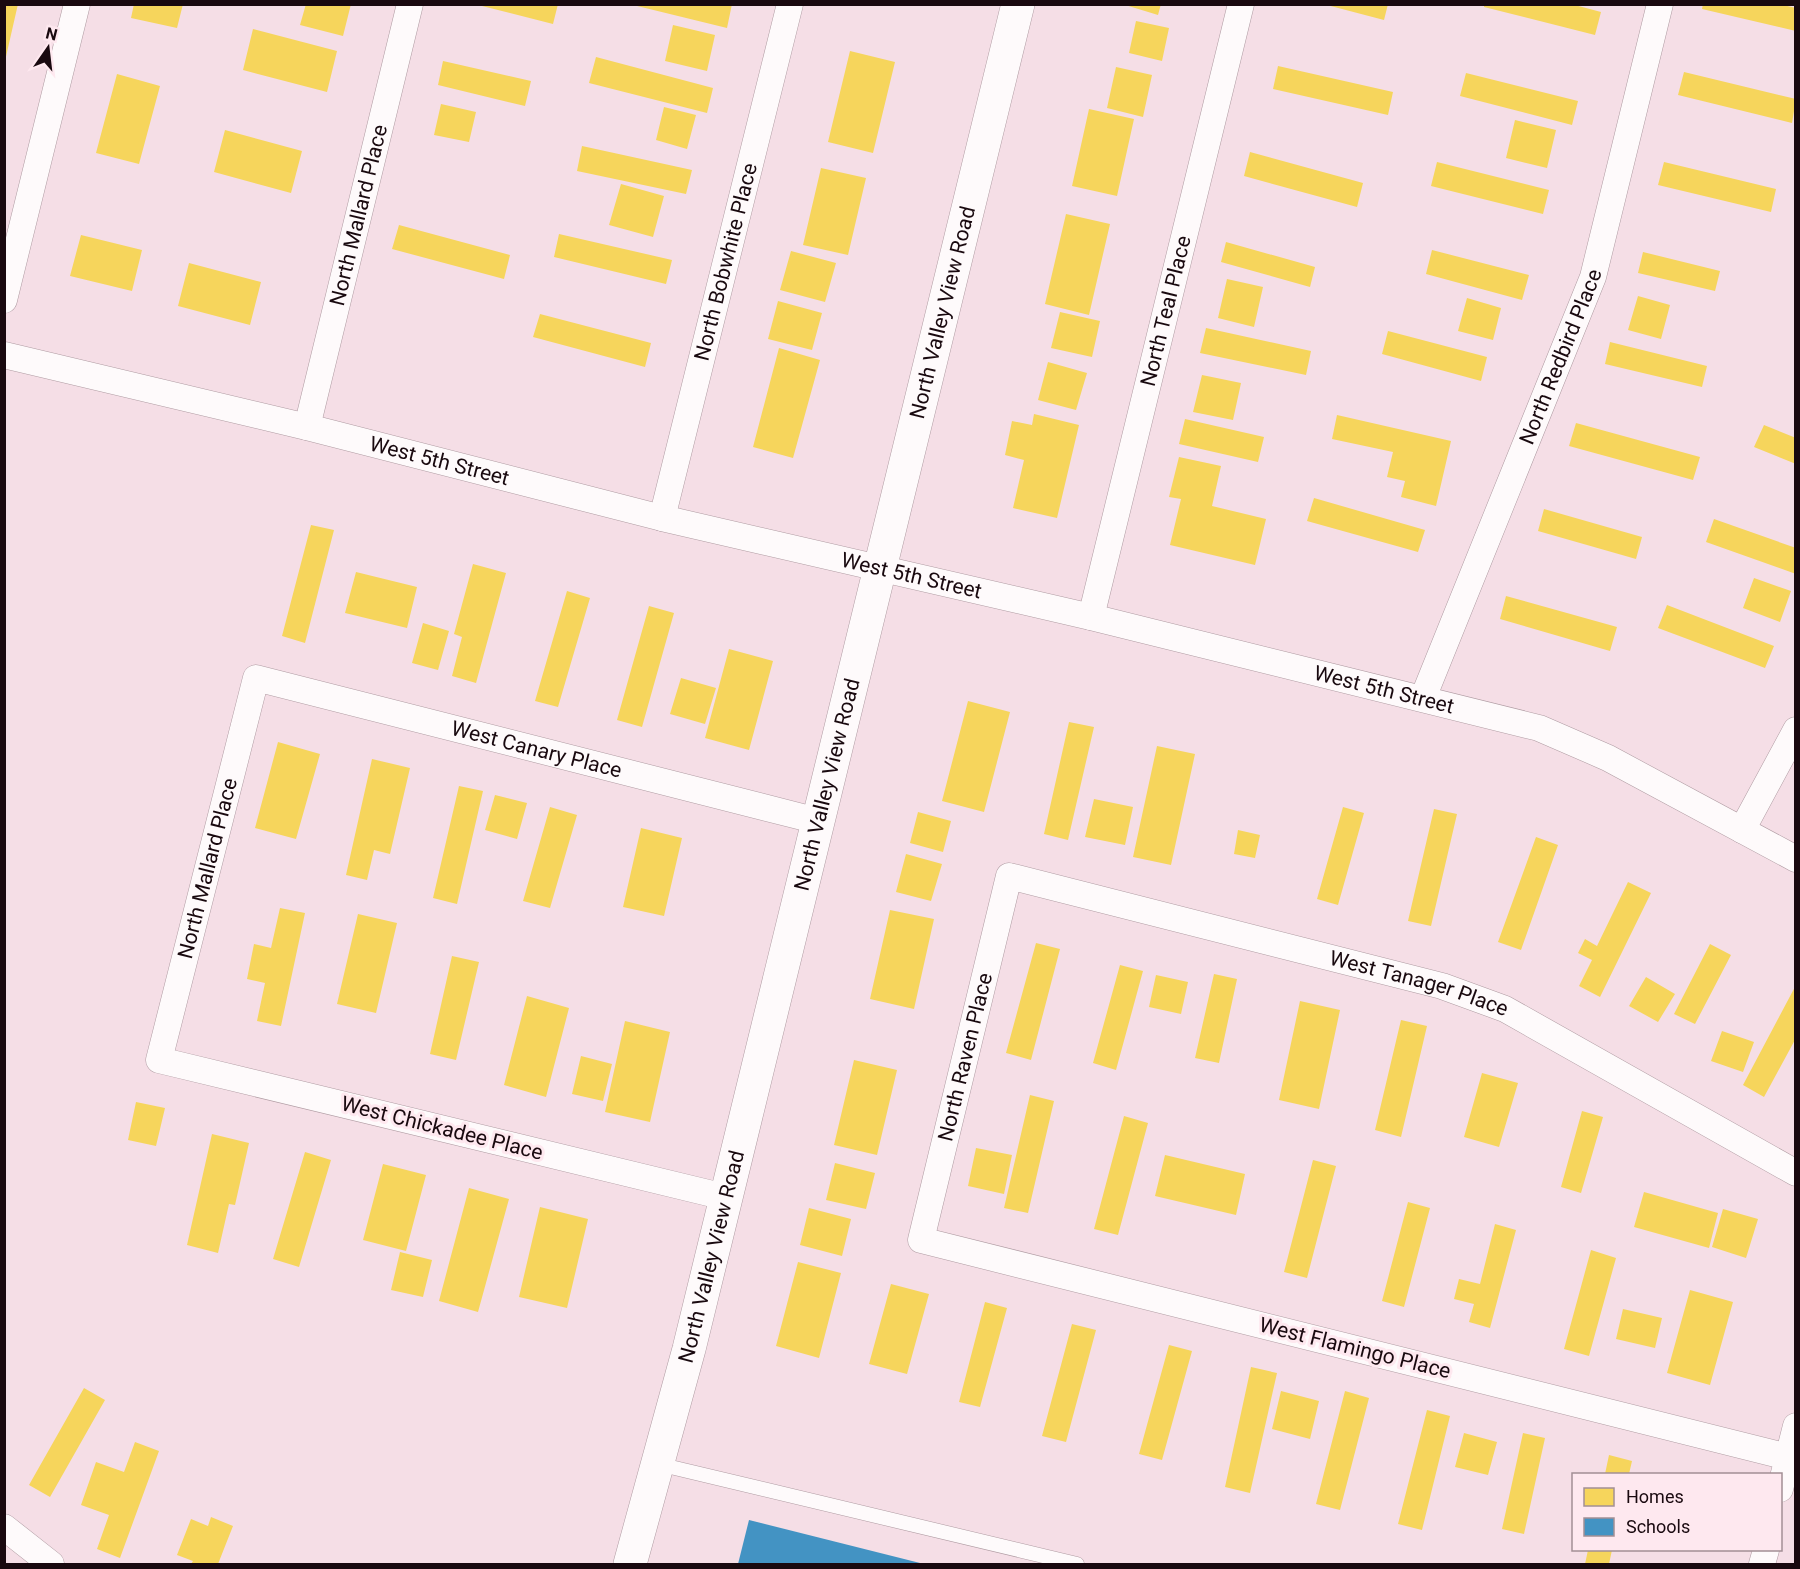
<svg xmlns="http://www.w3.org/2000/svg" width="1800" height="1569" font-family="Roboto,sans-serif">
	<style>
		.homes { fill: #f6d55c }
		.schools { fill: #4393c3 }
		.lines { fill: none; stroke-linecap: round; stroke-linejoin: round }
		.lane-casing { stroke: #af9ba2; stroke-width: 15 }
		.street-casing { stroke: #af9ba2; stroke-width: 27 }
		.secondary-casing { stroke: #af9ba2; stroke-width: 34 }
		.lane { stroke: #fefafb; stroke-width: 14 }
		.street { stroke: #fefafb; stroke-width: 26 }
		.secondary { stroke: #fefafb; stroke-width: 33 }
		.labels { text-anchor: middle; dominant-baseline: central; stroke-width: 6; stroke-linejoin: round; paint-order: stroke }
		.street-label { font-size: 21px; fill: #19090f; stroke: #fee8ef }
	</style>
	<rect width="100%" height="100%" fill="#f5dee6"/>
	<path class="homes" d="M4 4H18L5 61 4 60Z
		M134 4H183L177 28 131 18Z
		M306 4H351L343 36 300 25Z
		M474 4H558L553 24Z
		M629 4H732L727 28Z
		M1122 4H1161L1158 15Z
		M1323 4H1388L1384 20Z
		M1484 4H1571L1601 12 1595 35 1484 7Z
		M1703 4H1779L1796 8V31L1702 9Z
		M1136 21 1169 28 1162 61 1129 53Z
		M673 25 715 35 707 71 665 61Z
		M253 29 337 51 327 92 243 70Z
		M850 51 895 62 873 153 828 142Z
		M596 57 713 88 707 113 589 83Z
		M443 61 531 81 525 106 438 85Z
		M1278 66 1393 92 1388 115 1273 89Z
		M1116 67 1152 75 1143 117 1107 108Z
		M1684 72 1796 99 1792 123 1678 95Z
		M1466 73 1578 101 1572 125 1460 96Z
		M117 74 160 86 139 164 96 153Z
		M441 104 476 112 469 142 434 135Z
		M664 107 696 115 687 149 656 140Z
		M1089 109 1134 119 1117 196 1072 186Z
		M1515 120 1556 130 1547 168 1506 158Z
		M225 130 302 151 291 193 214 172Z
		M582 146 692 170 686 194 577 171Z
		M1250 152 1363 183 1357 207 1244 176Z
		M1437 162 1549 190 1543 214 1431 186Z
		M1664 162 1776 189 1771 212 1658 185Z
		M821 168 866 178 848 255 803 245Z
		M621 184 664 196 653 237 609 225Z
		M1066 214 1110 224 1089 315 1045 304Z
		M399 225 510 255 504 279 392 249Z
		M559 234 672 260 666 284 554 257Z
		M81 235 142 250 132 291 70 276Z
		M1226 242 1315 267 1310 287 1221 262Z
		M1432 250 1529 275 1522 300 1426 274Z
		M791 251 836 263 825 302 780 290Z
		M1643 252 1720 271 1715 291 1638 273Z
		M189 263 261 282 250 325 178 306Z
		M1227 279 1263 287 1254 327 1218 318Z
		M1638 296 1670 305 1661 339 1628 330Z
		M1467 298 1501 308 1493 340 1458 331Z
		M778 301 822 313 812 350 768 339Z
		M1060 312 1100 321 1092 357 1051 348Z
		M540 314 651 343 645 367 533 337Z
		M1206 328 1311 351 1306 375 1200 353Z
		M1388 331 1487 357 1481 381 1382 354Z
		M1610 342 1707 366 1702 387 1605 364Z
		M779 348 820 360 793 458 753 447Z
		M1048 362 1087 373 1076 410 1038 400Z
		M1202 375 1241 383 1233 420 1193 412Z
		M1034 414 1079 425 1057 518 1013 508 1024 460 1005 455 1012 421 1032 425Z
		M1337 415 1451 441 1436 506 1401 497 1405 481 1387 477 1393 452 1332 439Z
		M1185 419 1264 437 1258 462 1179 444Z
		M1576 423 1700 457 1693 480 1569 446Z
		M1764 425 1796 438V464L1754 447Z
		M1179 457 1221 466 1212 506 1266 519 1255 565 1170 545 1181 499 1169 497Z
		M1314 498 1425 530 1418 552 1307 521Z
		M1544 509 1642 537 1636 559 1538 531Z
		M1714 519 1796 548V574L1706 542Z
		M311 525 334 530 305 643 282 636Z
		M473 564 506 573 476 683 452 676 462 637 454 634Z
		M356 572 417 587 407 628 345 613Z
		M1754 578 1791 591 1780 622 1743 608Z
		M567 591 590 598 558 707 535 701Z
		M1506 596 1617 627 1610 651 1500 619Z
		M1667 605 1774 646 1765 668 1658 628Z
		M649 606 674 613 642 727 617 720Z
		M423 623 449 631 438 670 412 663Z
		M729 649 773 661 749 750 705 738Z
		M681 678 716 688 705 724 670 714Z
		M968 701 1010 712 984 812 942 801Z
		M1069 722 1094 727 1068 840 1044 834Z
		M278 742 320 754 296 839 255 828Z
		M1157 746 1195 754 1171 865 1133 857Z
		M372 759 410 768 390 854 374 850 367 880 346 875Z
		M459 786 483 791 457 904 433 898Z
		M495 795 527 803 517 839 485 830Z
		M1094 799 1133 807 1125 845 1085 837Z
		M550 807 577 815 550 908 523 901Z
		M1343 807 1364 813 1338 905 1317 899Z
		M1434 809 1457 814 1431 926 1408 921Z
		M918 812 951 821 943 852 910 843Z
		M641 828 682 838 664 916 623 907Z
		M1238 830 1260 835 1255 858 1234 854Z
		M1536 837 1558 845 1521 950 1498 942Z
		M906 854 942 864 931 901 896 892Z
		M1628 882 1651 893 1600 997 1579 986 1592 960 1578 953 1585 939 1597 946Z
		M280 908 305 913 281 1026 257 1021 265 983 247 979 254 944 271 948Z
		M890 910 934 919 914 1009 870 999Z
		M358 914 397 923 376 1013 337 1004Z
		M1036 943 1060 949 1031 1060 1006 1053Z
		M1710 944 1731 955 1695 1024 1674 1014Z
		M452 956 479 962 456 1060 430 1054Z
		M1120 965 1143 971 1116 1070 1093 1063Z
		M1214 974 1237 979 1219 1063 1195 1058Z
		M1156 975 1188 982 1181 1014 1149 1007Z
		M1646 977 1675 994 1658 1022 1629 1006Z
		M1796 985V1038L1764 1097 1743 1085Z
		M527 996 569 1008 546 1097 504 1085Z
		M1300 1001 1340 1010 1319 1109 1279 1100Z
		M1401 1020 1427 1026 1401 1137 1375 1130Z
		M625 1021 670 1032 650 1122 605 1112Z
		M1722 1031 1754 1042 1743 1072 1711 1061Z
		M581 1056 612 1064 603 1101 572 1094Z
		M854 1060 897 1070 877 1155 834 1145Z
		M1482 1073 1518 1083 1499 1147 1464 1137Z
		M1030 1095 1054 1101 1028 1213 1004 1208Z
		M136 1102 165 1108 156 1146 128 1140Z
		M1582 1111 1603 1117 1581 1193 1561 1187Z
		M1124 1116 1148 1123 1118 1235 1094 1229Z
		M212 1134 249 1143 235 1205 229 1204 218 1253 187 1245Z
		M976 1148 1012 1155 1004 1194 968 1186Z
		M305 1152 331 1160 299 1267 273 1259Z
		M1165 1155 1245 1174 1236 1215 1155 1196Z
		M1313 1160 1336 1166 1307 1278 1284 1272Z
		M835 1163 875 1173 866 1209 826 1200Z
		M383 1164 426 1175 406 1251 363 1240Z
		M469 1188 509 1199 478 1312 439 1301Z
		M1644 1192 1718 1213 1709 1248 1634 1227Z
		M1408 1202 1430 1208 1404 1307 1382 1301Z
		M540 1207 588 1219 567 1308 519 1297Z
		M809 1208 851 1219 842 1256 800 1245Z
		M1723 1209 1758 1219 1746 1258 1712 1247Z
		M1495 1224 1516 1230 1490 1328 1469 1322 1474 1304 1454 1299 1459 1279 1480 1284Z
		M1591 1250 1616 1258 1589 1356 1564 1349Z
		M400 1252 432 1260 423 1297 391 1290Z
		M798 1262 841 1273 819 1358 776 1346Z
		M891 1284 929 1294 907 1374 869 1364Z
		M1690 1290 1733 1302 1710 1385 1667 1373Z
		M985 1302 1007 1308 980 1407 959 1402Z
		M1623 1309 1662 1318 1655 1348 1616 1339Z
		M1072 1324 1096 1330 1066 1442 1042 1436Z
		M1169 1345 1192 1351 1162 1460 1139 1454Z
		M1251 1367 1277 1373 1250 1493 1225 1487Z
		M84 1388 105 1400 50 1497 29 1485Z
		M1281 1391 1319 1401 1310 1439 1272 1429Z
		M1345 1391 1369 1398 1340 1510 1316 1504Z
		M1427 1410 1450 1416 1422 1530 1398 1524Z
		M1464 1433 1497 1442 1488 1475 1455 1467Z
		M1523 1433 1545 1438 1524 1534 1502 1529Z
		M135 1442 159 1451 120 1558 97 1549 109 1515 81 1505 96 1462 124 1472Z
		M1609 1455 1632 1461 1629 1474H1605Z
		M211 1517 233 1526 218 1564H191L193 1561 177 1555 191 1519 208 1526Z
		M1588 1550H1612L1609 1564H1585Z"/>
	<path class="schools" d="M749 1520 924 1564H738Z"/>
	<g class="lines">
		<defs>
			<path id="lane" d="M658 1464 1077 1564"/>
			<g id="street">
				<path d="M4 300 77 4"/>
				<path id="s1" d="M4 355 307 427 662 518 1091 617 1539 728 1608 758 1796 859"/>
				<path id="s2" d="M307 427 410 4"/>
				<path id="s3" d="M662 518 790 4"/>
				<path id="s4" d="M1091 617 1241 4"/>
				<path id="s5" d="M1423 698 1593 277 1660 4"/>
				<path d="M1742 830 1796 730"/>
				<path id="s6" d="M725 1197 159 1060 256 678 818 821"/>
				<path id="s7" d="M1788 1457 921 1240 1009 876 1442 986 1505 1009 1796 1173"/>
				<path d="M1780 1489 1796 1426"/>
				<path d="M4 1527 51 1564"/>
				<path d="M1762 1564 1766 1550"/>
			</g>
			<g id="secondary">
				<path id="s8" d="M630 1564 689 1349 1018 4"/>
			</g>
		</defs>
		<use href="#lane" class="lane-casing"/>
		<use href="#street" class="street-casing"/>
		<use href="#secondary" class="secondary-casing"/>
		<use href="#lane" class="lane"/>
		<use href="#street" class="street"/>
		<use href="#secondary" class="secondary"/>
	</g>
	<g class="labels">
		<g class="street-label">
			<text stroke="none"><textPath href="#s2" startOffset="218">North Mallard Place</textPath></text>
			<text stroke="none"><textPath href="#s3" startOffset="264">North Bobwhite Place</textPath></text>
			<text stroke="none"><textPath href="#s4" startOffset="315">North Teal Place</textPath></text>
			<text stroke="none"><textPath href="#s8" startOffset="1290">North Valley View Road</textPath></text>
			<text stroke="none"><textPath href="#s5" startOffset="368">North Redbird Place</textPath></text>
			<text stroke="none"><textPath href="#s1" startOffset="448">West 5th Street</textPath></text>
			<text stroke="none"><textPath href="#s1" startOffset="934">West 5th Street</textPath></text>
			<text stroke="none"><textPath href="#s1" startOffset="1420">West 5th Street</textPath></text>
			<text stroke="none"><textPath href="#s6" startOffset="1266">West Canary Place</textPath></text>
			<text stroke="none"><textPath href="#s8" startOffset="804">North Valley View Road</textPath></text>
			<text stroke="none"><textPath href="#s6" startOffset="780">North Mallard Place</textPath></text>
			<text stroke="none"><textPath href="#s7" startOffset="1692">West Tanager Place</textPath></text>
			<text stroke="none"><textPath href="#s7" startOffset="1082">North Raven Place</textPath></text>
			<text transform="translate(442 1128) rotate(14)">West Chickadee Place</text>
			<text stroke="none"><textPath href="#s8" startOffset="318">North Valley View Road</textPath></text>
			<text transform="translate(1355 1348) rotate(14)">West Flamingo Place</text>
		</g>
	</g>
	<rect width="1800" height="1569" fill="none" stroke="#19090f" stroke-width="12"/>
	<rect x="1572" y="1473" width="210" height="78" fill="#fee8ef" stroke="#a28f95" stroke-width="1.5"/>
	<rect x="1584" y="1488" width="30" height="18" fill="#f6d55c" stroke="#a28f95" stroke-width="1.5"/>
	<text x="1626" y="1503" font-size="18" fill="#19090f">Homes</text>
	<rect x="1584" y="1518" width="30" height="18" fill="#4393c3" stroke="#a28f95" stroke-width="1.5"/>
	<text x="1626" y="1533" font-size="18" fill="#19090f">Schools</text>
	<g transform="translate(48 48) rotate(14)" stroke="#fee8ef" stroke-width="4.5" paint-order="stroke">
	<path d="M0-4.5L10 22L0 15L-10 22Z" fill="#19090f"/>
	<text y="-9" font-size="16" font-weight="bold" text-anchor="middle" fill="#19090f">N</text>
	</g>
</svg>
